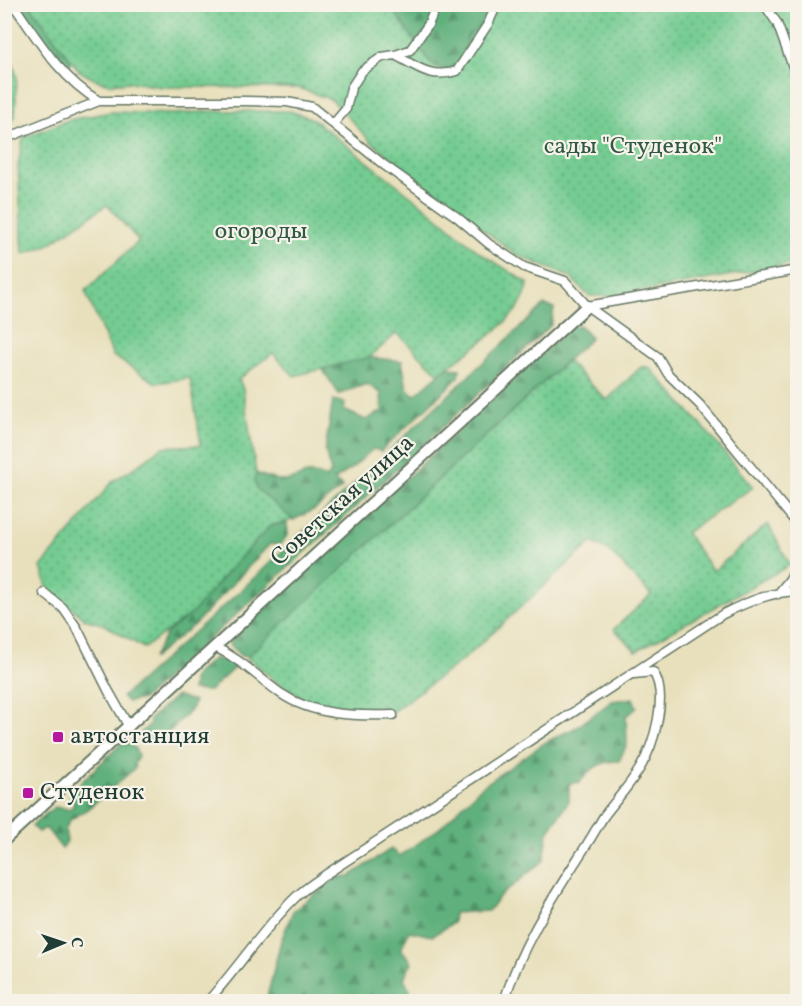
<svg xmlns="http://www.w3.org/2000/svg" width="802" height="1006" font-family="Vollkorn,serif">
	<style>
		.forest { fill: url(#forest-firs); stroke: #3f7658; stroke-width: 1.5 }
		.park { fill: url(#park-dots); stroke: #4a8463; stroke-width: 1.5 }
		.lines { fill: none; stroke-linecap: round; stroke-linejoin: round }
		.minor-casing { stroke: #657664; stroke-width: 11 }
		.tertiary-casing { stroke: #657664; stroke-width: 14 }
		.minor { stroke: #fff; stroke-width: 8 }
		.tertiary { stroke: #fff; stroke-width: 10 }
		.poi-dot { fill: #b5179e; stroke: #f7f3e8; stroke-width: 2 }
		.labels { text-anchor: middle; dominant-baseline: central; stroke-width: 4.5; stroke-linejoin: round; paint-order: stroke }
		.park-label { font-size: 24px; fill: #305a47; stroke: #f7f3e8 }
		.street-label { font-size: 24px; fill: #1f3d34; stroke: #f7f3e8 }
		.poi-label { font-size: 24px; fill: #1f3d34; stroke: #f7f3e8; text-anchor: start }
	</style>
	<defs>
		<pattern id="forest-firs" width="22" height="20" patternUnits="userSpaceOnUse" patternTransform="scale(1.5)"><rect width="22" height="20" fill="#5fb07c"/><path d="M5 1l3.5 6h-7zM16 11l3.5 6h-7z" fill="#4e9066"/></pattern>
		<pattern id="park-dots" width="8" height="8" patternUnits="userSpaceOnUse" patternTransform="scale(1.5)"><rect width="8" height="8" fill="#74cc92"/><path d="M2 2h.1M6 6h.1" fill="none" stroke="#5fa778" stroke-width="1.8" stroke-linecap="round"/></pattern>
	</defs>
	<rect width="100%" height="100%" fill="#f7f3e8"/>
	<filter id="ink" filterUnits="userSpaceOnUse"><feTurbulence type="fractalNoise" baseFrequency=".0167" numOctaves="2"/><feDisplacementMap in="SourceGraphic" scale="12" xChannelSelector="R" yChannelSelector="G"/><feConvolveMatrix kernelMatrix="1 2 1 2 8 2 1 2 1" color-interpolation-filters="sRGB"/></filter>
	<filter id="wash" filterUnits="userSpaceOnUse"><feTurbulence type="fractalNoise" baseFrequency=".008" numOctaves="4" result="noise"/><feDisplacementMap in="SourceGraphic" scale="24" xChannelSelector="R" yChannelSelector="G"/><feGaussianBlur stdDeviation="1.35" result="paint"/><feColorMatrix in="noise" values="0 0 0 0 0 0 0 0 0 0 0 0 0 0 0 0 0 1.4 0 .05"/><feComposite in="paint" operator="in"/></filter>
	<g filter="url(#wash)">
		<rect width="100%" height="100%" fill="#e8e0bc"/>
		<path class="forest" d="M18 5H30L69 58 71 63 68 67 61 66Z
			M389 5H493L484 22 468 37 460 63 447 70 432 65Z
			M544 305 554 308 551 325 428 441 143 699 128 702 122 697 239 592Z
			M579 325 591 338 247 657 241 656 229 645 232 638 570 328Z
			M365 357 402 361 407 389 415 395 446 368 460 369 459 377 381 451 373 449 351 469 334 480 343 487 315 509 293 520 257 489 254 480 256 473C264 476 276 482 285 481 304 478 304 468 326 478L331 472 325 451 333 400 345 403 344 410 366 420 382 411 381 393 367 384 339 394 323 370Z
			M287 523 288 534 281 544H270L195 624 152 659 166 634 193 612 235 563 270 526Z
			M214 658 219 660 224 658 233 661 235 667 209 691 192 690 194 676Z
			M176 696 194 701 192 708 166 735 145 742 139 735 149 725 150 719Z
			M633 698 637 708 626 716 627 744 619 761C600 761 591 768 580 782L569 784V801L548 832 544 860 499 897 488 911 454 913 453 923 432 936 409 931 401 949 412 962 404 978 412 995 438 998V1001H266L281 941 293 911 337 877 350 876 391 849 400 856 441 827 480 788 546 742 577 727 612 701Z
			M124 741 134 746 138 756 134 764 135 768 89 808 70 820 65 830 67 841 62 849 46 828 38 832 32 826 54 807 69 809 74 805 70 793Z"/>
		<path class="park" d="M30 5H389L432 65 447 70 460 63 468 37 484 22 493 5H797V52L794 55 798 68 797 263 616 296H589L570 277 515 254 371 142 332 100 299 88 162 87 130 82 109 84 94 79 79 71Z
			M5 38 17 77 15 117 5 128Z
			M216 111H290L313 119 433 213 479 252 528 283C526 319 465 351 439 374L397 333 370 357 294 376 273 353 239 379 243 389 256 473 254 480 257 489 293 520 270 526 235 563 193 612 144 648 105 625 85 619 47 587 41 567 113 481 134 468 162 447 201 445 190 378 156 383 113 356 85 291 139 241 107 205 46 246 23 254 18 166 23 138 68 120 111 112 172 114Z
			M5 153 11 275 5 281H4Z
			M567 361 607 400 641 367H649L704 428 753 487 686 533 713 571 768 524 790 565 636 651 614 629 651 595 610 552 592 542 465 658 392 712 350 711 308 701 280 685 247 657Z"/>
	</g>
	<g filter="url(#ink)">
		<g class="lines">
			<defs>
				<path id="minor" d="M13 4C38 40 60 78 99 101H246L287 102 312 107 384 165 457 217 489 244 524 267 565 281 587 306 658 357 668 374 700 405 798 525
					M764 4 777 23 798 81
					M395 55C418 67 430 79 457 71L488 24 497 4
					M334 123 346 109 351 88 362 71 382 57 395 55 410 50 428 25 437 4
					M4 139 99 101
					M587 306 798 270
					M44 593 63 608 77 628 108 690 129 727
					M778 594 790 579 798 561
					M215 647C240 659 258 677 280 693 313 716 355 716 393 715
					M207 1002C239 967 264 927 298 895 307 887 318 880 328 873L723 614C747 602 770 592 798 591
					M504 1002C520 948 550 902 580 855 589 842 596 829 604 816 616 800 630 785 640 768 654 745 669 695 653 672L634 674"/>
				<path id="tertiary" d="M4 840 587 306"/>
			</defs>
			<use href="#minor" class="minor-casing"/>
			<use href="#tertiary" class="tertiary-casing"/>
			<use href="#minor" class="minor"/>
			<use href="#tertiary" class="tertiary"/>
		</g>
	</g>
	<g class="poi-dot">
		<rect x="52" y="731" width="12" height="12" rx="3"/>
		<rect x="22" y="787" width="12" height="12" rx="3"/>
	</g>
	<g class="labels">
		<g class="park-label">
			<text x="633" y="147">сады "Студенок"</text>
			<text x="261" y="232">огороды</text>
		</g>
		<g class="street-label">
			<text transform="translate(343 501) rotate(-42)">Советская улица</text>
		</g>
		<g class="poi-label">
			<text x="70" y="737">автостанция</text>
			<text x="40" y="793">Студенок</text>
		</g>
	</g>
	<rect width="802" height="1006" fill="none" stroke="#f7f3e8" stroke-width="24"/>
	<g transform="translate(63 943) rotate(88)" stroke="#f7f3e8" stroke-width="4.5" paint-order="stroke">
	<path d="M0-4.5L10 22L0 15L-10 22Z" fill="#1f3d34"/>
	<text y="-9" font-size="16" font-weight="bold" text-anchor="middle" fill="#1f3d34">С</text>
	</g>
</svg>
